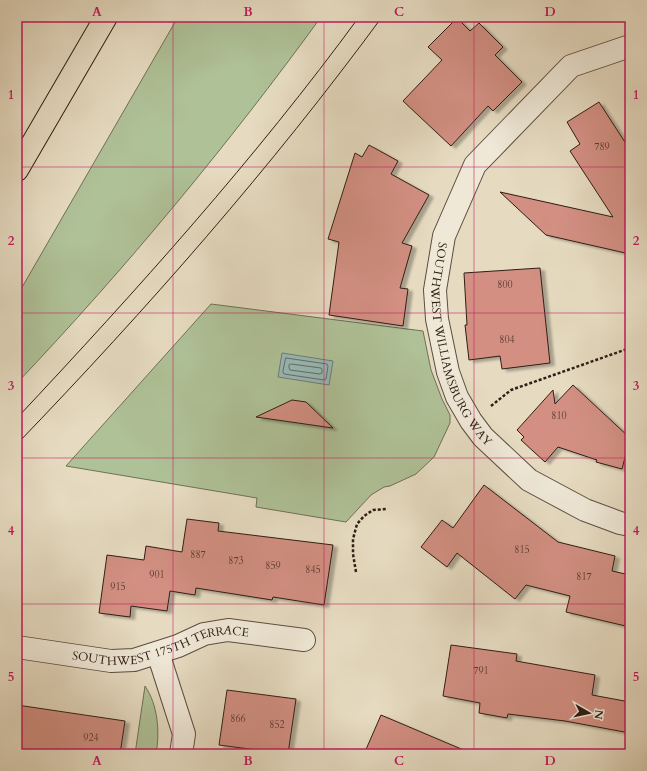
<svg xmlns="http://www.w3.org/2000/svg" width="647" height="771" font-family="Cardo,serif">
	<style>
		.green { fill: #afc197; stroke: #6f7056 }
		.water { fill: #97bab7; stroke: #6d7c76 }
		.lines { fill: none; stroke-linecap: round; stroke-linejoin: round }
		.shore { stroke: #636c66; stroke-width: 1 }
		.building { fill: #d28f82; stroke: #2f1e15; filter: url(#shadow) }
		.minor-casing { stroke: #5d4d40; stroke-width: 24 }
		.major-casing { stroke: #2f1e15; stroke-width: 24 }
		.path { stroke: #2f1e15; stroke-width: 2.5; stroke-dasharray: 3 2; stroke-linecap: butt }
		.minor { stroke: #efe8d7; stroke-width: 22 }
		.major { stroke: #e6dbc1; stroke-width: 22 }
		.tram { stroke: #2f1e15; stroke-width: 1 }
		.grid { fill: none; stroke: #c2185b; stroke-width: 1; stroke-opacity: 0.55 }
		.labels { text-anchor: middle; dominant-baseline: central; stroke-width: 3.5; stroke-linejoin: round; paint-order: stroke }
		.number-label { font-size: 10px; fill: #583a30 }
		.street-label { font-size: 12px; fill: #2f1e15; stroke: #efe8d7 }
		.neatline { fill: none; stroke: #c2185b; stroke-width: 1.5 }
		.grid-label { font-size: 13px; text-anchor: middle; font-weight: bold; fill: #c2185b }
	</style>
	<defs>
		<filter id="shadow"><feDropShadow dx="4.5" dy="2.5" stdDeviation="1" flood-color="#0004"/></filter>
	</defs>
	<rect width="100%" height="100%" fill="#e6dbc1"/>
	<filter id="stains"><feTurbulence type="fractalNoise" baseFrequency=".005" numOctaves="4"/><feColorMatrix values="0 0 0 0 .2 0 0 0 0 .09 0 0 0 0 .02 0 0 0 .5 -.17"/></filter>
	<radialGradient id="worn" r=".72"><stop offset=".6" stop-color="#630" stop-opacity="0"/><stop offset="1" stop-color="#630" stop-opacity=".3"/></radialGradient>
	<path class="green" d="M178 17H321C228 145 126 268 17 383V296Z
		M211 304 423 331 431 370 442 399 450 415V423L434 457 416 474 390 486 384 487 371 495 346 522 256 507 257 498 66 466Z
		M145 686C158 705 160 732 156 754H135Z"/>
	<path class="water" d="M282 353 333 361 329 385 278 377Z"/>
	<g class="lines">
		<path class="shore" d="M286 358 327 364 328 366 326 379 324 380 284 374 283 372Z
			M291 364 321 368 322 369V373L320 374 290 370 289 368V365Z"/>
	</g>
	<path class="building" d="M457 18 470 31 479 23 503 47 495 55 522 82 493 111 488 106 451 146 403 101 442 60 428 47Z
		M599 102 630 150V254L546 235 500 192 613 217 570 151 580 144 567 122Z
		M369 145 398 161 391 174 429 195 402 243 412 246 400 288 408 289 403 326 329 315 339 242 328 239 355 153 362 157Z
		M540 268 550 363 502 369 500 356 469 360 465 325H467L464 273Z
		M573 385 630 438 622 469 596 462 597 460 558 447 545 462 521 440 524 437 517 430 553 390 555 404Z
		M292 400 306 402 333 428 256 417Z
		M484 485 558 542 615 556 612 571 630 575V627L566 612 570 596 526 585 515 599 457 553 447 567 421 547 442 520 453 528Z
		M187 519 219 523 218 531 333 545 324 605 273 597 272 600 196 588 195 595 170 591 167 611 131 606 130 617 99 613 107 555 144 560 146 546 182 552Z
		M451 645 517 654 516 661 595 675 592 695 630 702V733L565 721 508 714 507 718 479 713 480 703 443 696Z
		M227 690 296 699 288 754 219 745Z
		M17 705 125 721 120 754H17Z
		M381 715 473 754H364Z"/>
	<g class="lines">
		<defs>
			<g id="minor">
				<path id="s1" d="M630 46 571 66 475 165 444 236 435 290 437 319 448 372 457 397 471 421 483 437 529 480 585 510 620 523 630 525"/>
				<path id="s2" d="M17 647 111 661 134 660 178 646 204 634 228 630 304 640"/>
				<path d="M158 653 184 734 181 754"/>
			</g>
			<path id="major" d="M17 170 106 17"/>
		</defs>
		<use href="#minor" class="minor-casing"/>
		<use href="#major" class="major-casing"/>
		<path class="path" d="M491 406 511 390 630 348
			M356 572 353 554V539L357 524 364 516 373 510 386 509"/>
		<use href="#minor" class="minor"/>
		<use href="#major" class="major"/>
		<path class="tram" d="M17 418C137 290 255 159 359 17
			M17 444C147 309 271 168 382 17"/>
	</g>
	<path class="grid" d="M173 17V754M324 17V754M474 17V754M17 167H630M17 313H630M17 458H630M17 604H630"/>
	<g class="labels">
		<g class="number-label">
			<text x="602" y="147">789</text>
			<text x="505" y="285">800</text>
			<text x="507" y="340">804</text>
			<text x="559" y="416">810</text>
			<text x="522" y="550">815</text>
			<text x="198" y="555">887</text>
			<text x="236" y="561">873</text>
			<text x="273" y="566">859</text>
			<text x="313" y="570">845</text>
			<text x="157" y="575">901</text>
			<text x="584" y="577">817</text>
			<text x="118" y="587">915</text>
			<text x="481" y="671">791</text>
			<text x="238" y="719">866</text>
			<text x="277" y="725">852</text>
			<text x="91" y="738">924</text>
		</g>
		<g class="street-label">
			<text stroke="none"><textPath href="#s1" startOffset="392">SOUTHWEST WILLIAMSBURG WAY</textPath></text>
			<text stroke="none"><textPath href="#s2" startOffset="147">SOUTHWEST 175TH TERRACE</textPath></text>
		</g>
	</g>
	<rect width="647" height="771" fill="none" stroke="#e6dbc1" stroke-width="44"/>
	<g transform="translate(589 713) rotate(99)" stroke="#efe8d7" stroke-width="3" paint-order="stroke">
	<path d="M0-3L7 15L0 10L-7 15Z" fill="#2f1e15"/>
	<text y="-6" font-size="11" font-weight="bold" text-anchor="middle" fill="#2f1e15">N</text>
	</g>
	<rect x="22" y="22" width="603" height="727" class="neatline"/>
	<g class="grid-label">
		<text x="97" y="16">A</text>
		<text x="248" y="16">B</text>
		<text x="399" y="16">C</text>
		<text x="550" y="16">D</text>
		<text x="11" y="99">1</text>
		<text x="636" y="99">1</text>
		<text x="11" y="245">2</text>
		<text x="636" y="245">2</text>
		<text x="11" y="390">3</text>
		<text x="636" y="390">3</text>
		<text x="11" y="535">4</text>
		<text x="636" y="535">4</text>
		<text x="11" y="681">5</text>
		<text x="636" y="681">5</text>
		<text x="97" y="765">A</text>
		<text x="248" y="765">B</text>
		<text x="399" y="765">C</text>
		<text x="550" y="765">D</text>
	</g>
	<rect width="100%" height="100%" filter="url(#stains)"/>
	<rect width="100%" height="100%" fill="url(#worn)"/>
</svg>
